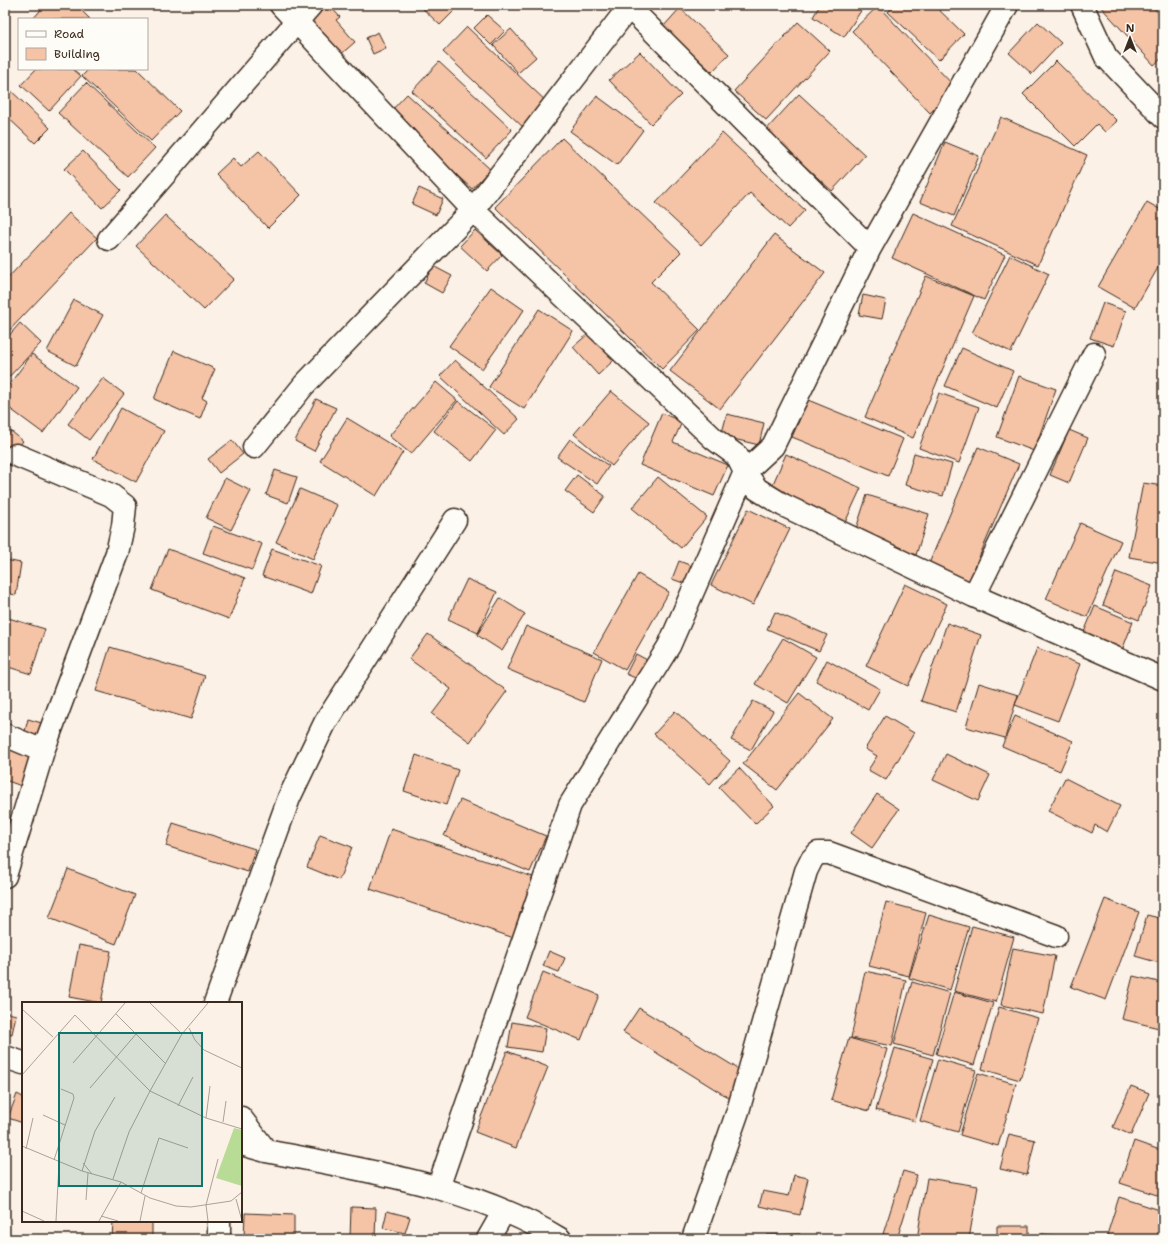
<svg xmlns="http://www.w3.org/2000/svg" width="1168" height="1244" font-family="'Shantell Sans',sans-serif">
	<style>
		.building { fill: #f5c3a6; stroke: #3b2a1e }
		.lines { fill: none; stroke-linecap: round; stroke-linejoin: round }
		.minor-casing { stroke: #3b2a1e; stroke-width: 25 }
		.minor { stroke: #fdfcf7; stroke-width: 22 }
		.inset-road { fill: none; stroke: #aea197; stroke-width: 1 }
		.view { fill: #0f766e; fill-opacity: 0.15; stroke: #0f766e; stroke-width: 2 }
		.inset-edge { fill: none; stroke: #3b2a1e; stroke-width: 2 }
	</style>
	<rect width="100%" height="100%" fill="#fbf1e7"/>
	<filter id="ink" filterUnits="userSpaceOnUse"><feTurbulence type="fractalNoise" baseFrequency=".025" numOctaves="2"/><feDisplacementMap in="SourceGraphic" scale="8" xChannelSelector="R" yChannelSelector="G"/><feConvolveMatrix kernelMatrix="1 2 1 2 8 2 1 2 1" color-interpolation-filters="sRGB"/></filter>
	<g filter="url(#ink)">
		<path class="building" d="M45 5H76L90 19H33Z
			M329 5 340 17 336 20 355 42 339 56 309 22Z
			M419 5H460L440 25Z
			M820 5H863L864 6 844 37 813 17Z
			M895 5H934L964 34 939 60 888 12Z
			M1099 5H1151L1163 18V57L1154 65Z
			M1154 5H1163V14Z
			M878 6 956 88 930 113 852 31Z
			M680 8 729 54 712 72 663 27Z
			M487 15 505 31 491 45 474 28Z
			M798 22 830 51 766 120 734 91Z
			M1038 22 1061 43 1032 74 1009 53Z
			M467 27 548 103 524 128 443 52Z
			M511 29 536 57 518 73 493 45Z
			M378 32 386 48 373 54 366 38Z
			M640 52 681 95 651 124 609 80Z
			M1056 61 1117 121 1105 132 1097 124 1075 146 1023 94Z
			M439 62 512 130 486 158 412 91Z
			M36 69H73L81 76 49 111 21 85Z
			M89 69H137L180 111 151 141 82 76Z
			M86 83 155 148 128 177 58 113Z
			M5 85 50 128 35 143 5 115Z
			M407 94 490 169 472 189 389 113Z
			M799 94 865 155 832 191 766 130Z
			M597 96 643 130 617 165 570 131Z
			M1001 117 1087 155 1038 265 952 226Z
			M722 133 805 210 788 228 750 193 701 245 656 203Z
			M562 138 681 252 651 282 700 330 662 369 495 207Z
			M945 142 979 156 954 216 920 202Z
			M83 151 121 190 102 208 64 169Z
			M259 151 301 195 268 228 216 174 233 158 241 167Z
			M419 188 443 199 436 215 412 204Z
			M1147 202 1163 211V259L1135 308 1098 287Z
			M69 213 97 238 5 335V281Z
			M913 213 1005 255 984 300 892 258Z
			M165 215 234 279 204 310 136 246Z
			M475 230 502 255 487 271 460 246Z
			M774 235 825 273 720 409 670 371Z
			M1010 255 1049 274 1011 352 972 333Z
			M433 266 452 276 442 293 424 283Z
			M926 276 974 296 913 438 865 417Z
			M491 287 524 310 482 369 449 346Z
			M863 295 886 300 882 319 859 315Z
			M74 300 103 315 76 366 47 351Z
			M1103 303 1126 311 1114 346 1090 338Z
			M539 309 573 331 524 409 489 387Z
			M20 323 41 343 5 381V340Z
			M589 333 614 360 598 375 573 347Z
			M962 348 1013 371 997 408 945 386Z
			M174 351 215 369 202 398 207 401 200 419 154 399Z
			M32 354 77 387 43 433 5 405V390Z
			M455 360 519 419 504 435 440 376Z
			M1019 376 1056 389 1034 451 997 437Z
			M103 378 124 394 89 440 68 424Z
			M436 382 457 400 411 454 389 436Z
			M611 391 649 422 612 466 574 434Z
			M939 393 979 407 959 463 919 448Z
			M316 399 336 408 314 451 295 441Z
			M808 400 903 439 888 476 792 437Z
			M458 401 496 430 472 461 434 431Z
			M121 408 164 431 136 482 93 459Z
			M662 413 682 422 673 442 728 465 714 496 640 465Z
			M727 414 764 423 759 445 721 436Z
			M347 418 403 452 376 496 320 461Z
			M1069 430 1088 438 1069 483 1050 475Z
			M11 431 23 441 12 456 5 451V439Z
			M570 439 609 466 597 484 557 457Z
			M232 440 243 454 219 473 208 459Z
			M978 447 1019 464 968 583 928 566Z
			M914 453 952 464 943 496 905 485Z
			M786 454 861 488 843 527 769 493Z
			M275 470 297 477 288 503 266 495Z
			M577 475 605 496 594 512 565 491Z
			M658 477 707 517 681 548 632 508Z
			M225 478 251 491 231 530 206 518Z
			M1143 483 1163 486V563L1129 557Z
			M300 489 337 505 313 559 276 542Z
			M867 495 929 514 916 555 854 535Z
			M748 509 790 529 753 605 711 585Z
			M1080 523 1121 541 1087 617 1046 599Z
			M213 526 262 544 252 570 203 553Z
			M168 549 245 578 229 619 152 590Z
			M272 549 321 566 311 594 262 576Z
			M5 560 21 563 16 595 5 593Z
			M679 561 692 566 686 584 672 579Z
			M1116 572 1152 586 1139 620 1103 605Z
			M638 574 669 592 625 670 594 652Z
			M467 579 497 592 478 633 448 619Z
			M905 584 947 604 908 686 866 666Z
			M500 598 525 614 502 651 477 635Z
			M1095 606 1133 622 1121 653 1082 637Z
			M775 612 827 635 819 651 767 629Z
			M5 617 45 629 31 674 5 666Z
			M947 623 981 635 956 712 921 701Z
			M526 626 602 659 584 702 507 669Z
			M428 634 507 691 470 742 432 714 451 689 409 659Z
			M783 638 816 657 788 703 755 684Z
			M110 647 205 676 191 719 96 691Z
			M1037 648 1080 664 1058 721 1015 705Z
			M636 654 649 661 640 680 626 674Z
			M827 660 880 689 868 710 816 681Z
			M979 683 1018 695 1005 738 966 727Z
			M799 693 833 719 777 790 743 764Z
			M753 701 773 711 751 750 731 740Z
			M675 711 730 761 710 784 654 734Z
			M885 716 914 733 886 780 868 770 877 756 865 749Z
			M1015 716 1073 741 1060 771 1002 746Z
			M28 719 45 724 40 740 24 735Z
			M5 747 34 758 24 787 5 780Z
			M946 754 990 775 978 801 933 780Z
			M416 755 458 770 446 805 404 791Z
			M739 768 774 806 755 824 719 787Z
			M1065 778 1120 806 1107 832 1095 825 1092 833 1048 811Z
			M877 794 899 809 872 848 851 833Z
			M460 800 546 836 530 872 444 836Z
			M173 823 255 849 248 872 166 846Z
			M391 829 536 878 514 938 370 889Z
			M320 835 352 847 339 880 307 867Z
			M68 869 135 895 116 944 49 918Z
			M1105 899 1139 912 1106 1000 1071 987Z
			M886 902 926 913 909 976 869 966Z
			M929 915 969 927 950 990 909 978Z
			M1147 915 1163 919V964L1135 956Z
			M972 926 1014 937 996 1002 954 991Z
			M79 945 111 951 101 1003 69 997Z
			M1013 948 1055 956 1043 1014 1001 1005Z
			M549 951 565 958 559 972 543 966Z
			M865 971 906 980 892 1046 851 1038Z
			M543 972 599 995 581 1040 525 1017Z
			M1133 976 1163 983V1029L1122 1019Z
			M912 982 950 993 933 1055 894 1044Z
			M954 992 993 1003 974 1065 936 1054Z
			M999 1007 1038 1018 1020 1080 982 1069Z
			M639 1008 745 1073 729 1098 623 1032Z
			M5 1012 16 1015 12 1034 5 1033Z
			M512 1022 546 1028 542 1052 508 1047Z
			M849 1038 887 1049 869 1111 831 1100Z
			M895 1048 933 1059 915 1121 876 1110Z
			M507 1051 548 1067 516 1148 475 1132Z
			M938 1059 976 1070 958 1132 920 1121Z
			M978 1073 1016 1084 998 1146 960 1135Z
			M1131 1086 1149 1093 1131 1135 1113 1127Z
			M17 1094 23 1097V1123L8 1118Z
			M1009 1134 1035 1140 1027 1175 1000 1169Z
			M1134 1141 1163 1151V1197L1120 1183Z
			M903 1171 917 1175 897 1239 883 1234Z
			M794 1175 808 1178 800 1215 759 1206 763 1191 789 1196Z
			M927 1178 978 1186 969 1239H917Z
			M1119 1197 1163 1211V1239L1106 1238Z
			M351 1207 376 1208 375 1239H350Z
			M387 1211 410 1217 405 1233 383 1228Z
			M245 1213 294 1215V1239H244Z
			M113 1221H152V1239H112Z
			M997 1226H1029V1239H997Z
			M800 1234 801 1239H767V1235Z
			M1042 1234 1090 1239H1042Z"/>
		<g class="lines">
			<defs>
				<path id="minor" d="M281 5 473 210 714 439 737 456 745 472 773 446 870 248 1007 5
					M627 5 870 248
					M1082 5 1106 57 1163 117
					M109 239 311 5
					M254 447 304 385 473 210 629 7
					M974 596 1094 354
					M5 735 43 751
					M5 876 43 751 117 553 123 526 125 506 111 495 16 455
					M215 1003 289 798 325 723 455 520
					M5 1057 23 1063
					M241 1118 266 1151
					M241 1144 266 1151C364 1170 474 1186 560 1239
					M438 1188 570 805 669 646 745 472 757 489 783 505 974 596 1163 679
					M219 1221V1239
					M488 1239 504 1211
					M693 1239 738 1111 806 871 812 859 818 853H829L1056 936"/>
			</defs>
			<use href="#minor" class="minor-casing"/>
			<use href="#minor" class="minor"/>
		</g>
	</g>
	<g transform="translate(22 1002)">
		<rect width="220" height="220" fill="#fbf1e7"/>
		<path d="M212 126 220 128V184L194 176Z" fill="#b8db95"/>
		<path class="inset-road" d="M128 1 160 32M0 7 31 35M94 12 144 62M167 26 173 38 182 48 220 66M51 61 103 1M0 73 53 13 128 89 160 32 186 1M68 86 114 32M156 104 171 75M21 113 43 123M184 116 188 84M201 120 204 99M0 144 60 169 99 180 128 196 154 204 169 205 209 199 220 190M4 147 11 116M32 158 52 96 51 92 39 87M61 161 70 172M60 169 73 129 93 95M91 177 107 130 128 89 184 116 220 127M119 191 137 136 166 146M214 197 220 219M64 198 66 171M0 209 22 219M79 214 96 219M34 219 37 161M77 219 99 180M118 219 123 194M186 219 184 203 196 157"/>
		<path class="view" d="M37 31H180V184H37Z"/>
		<rect width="220" height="220" class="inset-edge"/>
	</g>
	<rect width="1168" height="1244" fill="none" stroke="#fdfcf7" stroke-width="20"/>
	<rect x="10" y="10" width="1148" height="1224" fill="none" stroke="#3b2a1e" stroke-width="1.5" filter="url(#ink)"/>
	<rect x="18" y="18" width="130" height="52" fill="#fdfcf7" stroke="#afa8a0"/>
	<rect x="26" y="31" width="20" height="6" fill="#fdfcf7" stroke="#afa8a0"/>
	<text x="54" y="38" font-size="12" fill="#3b2a1e">Road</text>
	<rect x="26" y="48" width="20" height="12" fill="#f5c3a6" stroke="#afa8a0"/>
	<text x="54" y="58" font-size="12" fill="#3b2a1e">Building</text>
	<g transform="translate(1130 38)" stroke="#fdfcf7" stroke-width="3" paint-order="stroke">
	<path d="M0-3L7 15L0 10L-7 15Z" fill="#3b2a1e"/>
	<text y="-6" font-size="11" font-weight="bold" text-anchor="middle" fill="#3b2a1e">N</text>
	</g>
</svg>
